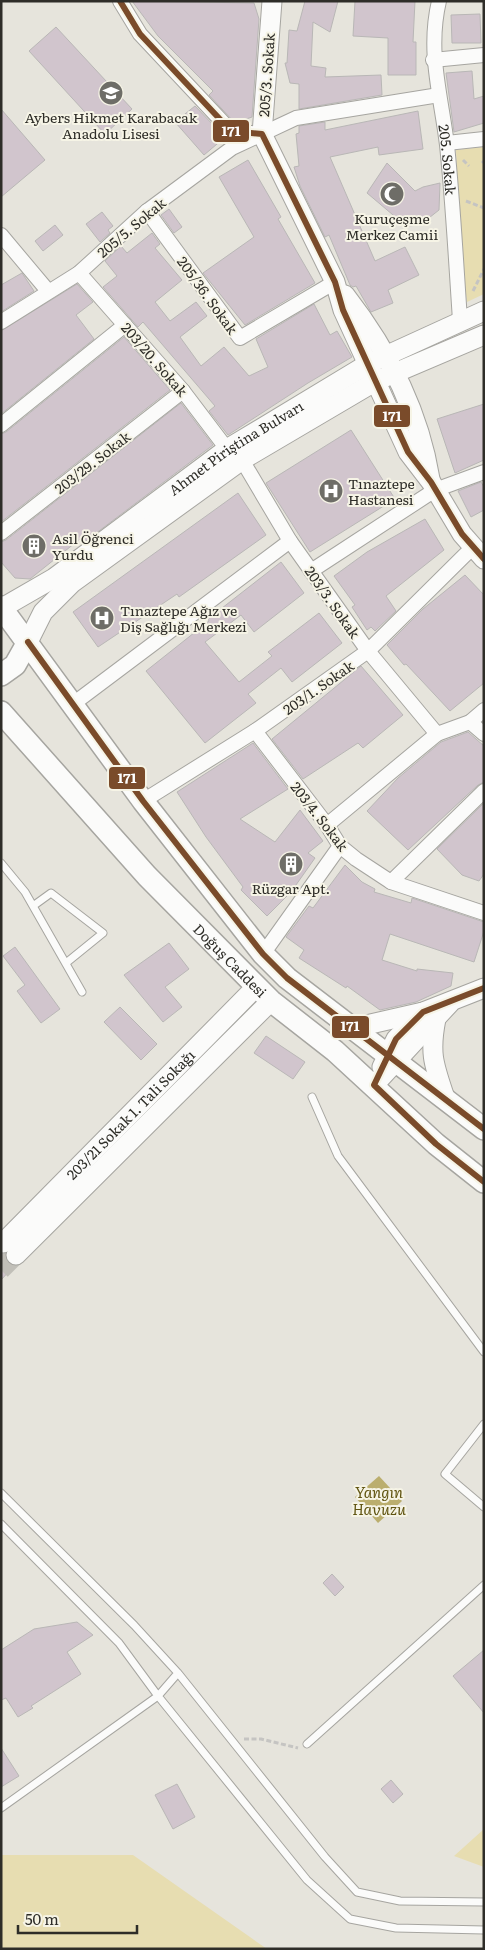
<svg xmlns="http://www.w3.org/2000/svg" width="485" height="1950" font-family="Literata,serif">
	<style>
		.green { fill: #e7ddb1 }
		.water { fill: #bbae6e }
		.building { fill: #d1c5cd; stroke: #b9b7b6 }
		.lines { fill: none; stroke-linecap: round; stroke-linejoin: round }
		.secondary-tunnel { stroke: #c1bfb8; stroke-width: 19; stroke-dasharray: 19 9; stroke-linecap: butt }
		.service-casing { stroke: #a6a5a0; stroke-width: 9 }
		.minor-casing { stroke: #a6a5a0; stroke-width: 16 }
		.secondary-casing { stroke: #a6a5a0; stroke-width: 21 }
		.primary-casing { stroke: #a6a5a0; stroke-width: 24 }
		.path { stroke: #c5c4c2; stroke-width: 3; stroke-dasharray: 5 2.5; stroke-linecap: butt }
		.service { stroke: #fbfbfa; stroke-width: 7 }
		.minor { stroke: #fbfbfa; stroke-width: 14 }
		.secondary { stroke: #fbfbfa; stroke-width: 19 }
		.primary { stroke: #fbfbfa; stroke-width: 21 }
		.bus-1-casing { stroke: #f6f4e6; stroke-width: 10 }
		.bus-1 { stroke: #7a4b2a; stroke-width: 6 }
		.labels { text-anchor: middle; dominant-baseline: central; stroke-width: 4; stroke-linejoin: round; paint-order: stroke }
		.street-label { font-size: 14px; fill: #2e2d28; stroke: #f6f4e6 }
		.poi-label { font-size: 14px; fill: #2e2d28; stroke: #f6f4e6 }
		.water-label { font-size: 15px; font-style: italic; fill: #605411; stroke: #f6f4e6 }
		.line-badge { stroke: #f6f4e6; stroke-width: 2 }
		.badge-label { font-size: 14px; text-anchor: middle; font-weight: bold; fill: #fff }
	</style>
	<rect width="100%" height="100%" fill="#e6e4dc"/>
	<path class="green" d="M484 147V294L467 302 461 258 456 150Z
		M484 1829V1867L454 1856Z
		M1 1855H133L267 1949H1Z"/>
	<path class="water" d="M379 1476 402 1501 378 1523 355 1497Z"/>
	<path class="building" d="M132 1 254 3 259 19 252 117 235 123 209 95 213 91 158 36Z
		M305 1H338L330 32 313 22 311 66 326 68 325 77 381 75 382 95 299 109V84L290 83 285 63H287L289 30 297 31Z
		M355 1H415L413 42H416V75H388V38L353 36Z
		M480 14 481 43H452L451 15Z
		M56 27 132 109 105 134 29 51Z
		M472 71 474 99 484 96V123L454 132 446 73Z
		M195 106 218 130 216 131 223 139 204 155 175 122Z
		M1 109 45 160 1 197Z
		M418 111 423 149 379 155 378 147 330 157 375 261 405 247 419 275 388 290 393 303 371 312 356 286 353 287 350 285 329 235 325 237 300 186 294 167 299 166 296 134 299 133V126L325 122V130Z
		M248 160 281 217 278 219 315 283 245 325 203 273 254 237 219 177Z
		M387 163 415 191 423 187 440 183 439 210 420 225 406 226 367 193Z
		M169 209 182 227 174 233 161 215Z
		M102 212 113 226 108 230 110 233 100 242 86 224Z
		M55 225 63 235 43 251 35 241Z
		M152 233 160 244 155 248 182 280 155 302 170 321 196 302 207 316 180 337 201 366 224 347 249 376 268 367 256 339 314 304 330 335 337 331 352 357 308 383 228 435 209 411 215 406 143 322 138 327 103 287 117 276 105 261 121 246 127 253Z
		M22 273 34 291 1 312V285Z
		M77 284 93 302 76 315 94 339 1 414V331Z
		M124 337 170 390 1 522V434L6 432Z
		M181 403 213 445 83 543 80 539 30 579 15 578 1 562V542L6 540Z
		M484 404V460L455 473 437 419Z
		M351 430 395 499 310 552 266 483Z
		M481 482 484 487V510L471 517 458 491Z
		M238 493 266 535 179 597 177 594 98 647 73 612Z
		M425 519 444 550 386 596 396 611 375 631 371 627 367 630 352 607 355 605 334 576 367 552Z
		M281 562 304 593 254 632 241 615 205 642 239 682 272 656 268 652 319 613 342 643 292 682 281 668 248 694 256 703 205 743 146 671 209 621 208 619Z
		M465 575 484 595V683L450 711 406 664 404 665 387 645 423 609Z
		M361 666 403 715 363 748 358 743 303 779 272 739Z
		M468 732 484 746V782L478 785 408 850 367 811 398 778 441 742Z
		M253 743 288 789 240 819 275 842 300 810 323 841 308 853 315 858 291 892 267 916 241 890 243 887 206 837 177 792Z
		M484 803V874L479 881 462 875 437 849Z
		M345 865 362 882 375 889 374 892 411 903 412 898 484 922V931L474 962 390 934 382 960 417 971V969L453 973 451 986 416 1002 380 1010 347 986 346 988 299 958 304 950 286 937 309 906 313 908Z
		M169 943 189 969 165 987 182 1007 163 1022 124 975Z
		M15 947 60 1009 41 1023 17 991 25 985 3 956Z
		M120 1007 157 1044 141 1060 104 1022Z
		M266 1036 305 1062 293 1079 254 1053Z
		M1 1254H5L8 1263 14 1266 1 1280Z
		M332 1574 344 1587 335 1596 323 1583Z
		M77 1622 93 1635 67 1652 81 1674 31 1706 33 1708 18 1717 6 1698 1 1700V1650L34 1629Z
		M484 1650V1713L453 1676Z
		M1 1748 19 1776 1 1787Z
		M391 1780 403 1794 393 1803 381 1789Z
		M177 1784 195 1817 173 1829 155 1795Z"/>
	<g class="lines">
		<path class="secondary-tunnel" d="M1 1270 16 1255"/>
		<defs>
			<path id="service" d="M1 863 25 892 82 992
				M33 906 51 893 103 933 66 963
				M312 1097 338 1156 484 1352
				M484 1424 445 1474 484 1507
				M1 1493 134 1625 178 1673 325 1857 357 1892 400 1901 484 1902
				M1 1524 119 1643 158 1696 307 1880 350 1919 396 1928 484 1930
				M307 1744 484 1585
				M1 1808 158 1696 178 1673"/>
			<g id="minor">
				<path d="M120 1 140 34 231 131 261 134"/>
				<path id="s1" d="M439 1C427 52 441 95 447 145 453 203 456 262 460 320"/>
				<path d="M433 60 484 55"/>
				<path d="M447 143 484 139"/>
				<path d="M147 211 240 338 335 282"/>
				<path d="M1 235 48 291"/>
				<path d="M79 273 183 391 227 449"/>
				<path d="M1 322 79 273 147 211 232 148 296 118 439 95"/>
				<path d="M1 425 125 325"/>
				<path d="M242 460 290 541 368 651 437 734"/>
				<path d="M1 533 183 391"/>
				<path d="M311 571 435 490 484 472"/>
				<path d="M73 704 290 541"/>
				<path d="M470 722 484 734"/>
				<path d="M255 731 327 825 340 846 356 859 391 882 484 913"/>
				<path d="M143 801 255 731 368 651 473 547"/>
				<path d="M327 825 437 734 470 722 484 710"/>
				<path d="M391 882 484 791"/>
				<path d="M263 954 340 846"/>
			</g>
			<g id="secondary">
				<path d="M272 1 262 134 335 282 343 310 408 452 431 482 462 534 484 559"/>
				<path d="M345 295C387 349 419 411 430 479"/>
				<path id="s2" d="M2 608 54 578 227 449 368 364 484 311"/>
				<path d="M28 642 43 612 72 583 242 460 376 381 484 335"/>
				<path d="M436 1019C429 1054 434 1065 445 1098"/>
				<path d="M353 1028 423 1012 484 988"/>
				<path d="M382 1067 396 1039 423 1012"/>
				<path d="M374 1085 450 1003"/>
				<path id="s3" d="M3 1243 257 986"/>
				<path d="M16 1255 271 1001"/>
			</g>
			<g id="primary">
				<path d="M1 607 143 801 263 954 287 978 484 1129"/>
				<path d="M1 675 15 665 28 642"/>
				<path id="s4" d="M1 712 147 876 271 1001 335 1051 436 1144 484 1182"/>
			</g>
		</defs>
		<use href="#service" class="service-casing"/>
		<use href="#minor" class="minor-casing"/>
		<use href="#secondary" class="secondary-casing"/>
		<use href="#primary" class="primary-casing"/>
		<path class="path" d="M463 160 469 166
			M482 163 484 161
			M466 201 484 208
			M473 291 484 269
			M244 1739H261L298 1748"/>
		<use href="#service" class="service"/>
		<use href="#minor" class="minor"/>
		<use href="#secondary" class="secondary"/>
		<use href="#primary" class="primary"/>
		<defs>
			<path id="bus-1" d="M120 1 140 34 231 131 262 134 335 282 343 310 408 452 431 482 462 534 484 559
				M28 642 143 801 263 954 287 978 484 1129
				M484 988 423 1012 396 1039 374 1085 436 1144 484 1182"/>
		</defs>
		<use href="#bus-1" class="bus-1-casing"/>
		<use href="#bus-1" class="bus-1"/>
	</g>
	<defs>
		<symbol id="school-disc" viewBox="-11 -11 22 22"><circle r="9.5" fill="#6e6d67" stroke="#f6f4e6"/><path d="M0-5L7-2L0 1L-7-2ZM-4 1L0 2.5L4 1V4Q0 6-4 4Z" fill="#fff"/></symbol>
		<symbol id="mosque-disc" viewBox="-11 -11 22 22"><circle r="9.5" fill="#6e6d67" stroke="#f6f4e6"/><path d="M3.5-4.9A6 6 0 1 0 3.5 4.9A5 5 0 1 1 3.5-4.9Z" fill="#fff"/></symbol>
		<symbol id="hospital-disc" viewBox="-11 -11 22 22"><circle r="9.5" fill="#6e6d67" stroke="#f6f4e6"/><path d="M-5-5h3v3.5h4V-5h3V5h-3V1.5h-4V5h-3Z" fill="#fff"/></symbol>
		<symbol id="building-disc" viewBox="-11 -11 22 22"><circle r="9.5" fill="#6e6d67" stroke="#f6f4e6"/><path d="M-4-6H4V6H1V3H-1V6H-4ZM-2.5-4.3h1.7v1.8h-1.7ZM.8-4.3h1.7v1.8H.8ZM-2.5-1h1.7V.8h-1.7ZM.8-1h1.7V.8H.8Z" fill="#fff"/></symbol>
	</defs>
	<g fill-rule="evenodd">
		<use href="#school-disc" x="97" y="79" width="28" height="28"/>
		<use href="#mosque-disc" x="378" y="180" width="28" height="28"/>
		<use href="#hospital-disc" x="317" y="477" width="28" height="28"/>
		<use href="#building-disc" x="20" y="532" width="28" height="28"/>
		<use href="#hospital-disc" x="88" y="604" width="28" height="28"/>
		<use href="#building-disc" x="277" y="850" width="28" height="28"/>
	</g>
	<g class="labels">
		<g class="street-label">
			<text transform="translate(266 75) rotate(-86)">205/3. Sokak</text>
			<text stroke="none"><textPath href="#s1" startOffset="160">205. Sokak</textPath></text>
			<text transform="translate(131 227) rotate(-40)">205/5. Sokak</text>
			<text transform="translate(208 295) rotate(54)">205/36. Sokak</text>
			<text transform="translate(155 359) rotate(49)">203/20. Sokak</text>
			<text stroke="none"><textPath href="#s2" startOffset="284">Ahmet Piriştina Bulvarı</textPath></text>
			<text transform="translate(92 462) rotate(-38)">203/29. Sokak</text>
			<text transform="translate(333 602) rotate(55)">203/3. Sokak</text>
			<text transform="translate(318 687) rotate(-35)">203/1. Sokak</text>
			<text transform="translate(320 816) rotate(52)">203/4. Sokak</text>
			<text stroke="none"><textPath href="#s4" startOffset="338">Doğuş Caddesi</textPath></text>
			<text stroke="none"><textPath href="#s3" startOffset="181">203/21 Sokak 1. Tali Sokağı</textPath></text>
		</g>
		<g class="poi-label">
			<text x="111" y="117">Aybers Hikmet Karabacak<tspan x="111" dy="16">Anadolu Lisesi</tspan></text>
			<text x="392" y="218">Kuruçeşme<tspan x="392" dy="16">Merkez Camii</tspan></text>
			<text x="348" y="483" text-anchor="start">Tınaztepe<tspan x="348" dy="16">Hastanesi</tspan></text>
			<text x="52" y="538" text-anchor="start">Asil Öğrenci<tspan x="52" dy="16">Yurdu</tspan></text>
			<text x="120" y="610" text-anchor="start">Tınaztepe Ağız ve<tspan x="120" dy="16">Diş Sağlığı Merkezi</tspan></text>
			<text x="291" y="888">Rüzgar Apt.</text>
		</g>
		<g class="water-label">
			<text x="379" y="1491">Yangın<tspan x="379" dy="17">Havuzu</tspan></text>
		</g>
	</g>
	<g class="line-badge">
		<rect x="212" y="119" width="38" height="24" rx="5" fill="#7a4b2a"/>
		<rect x="373" y="404" width="38" height="24" rx="5" fill="#7a4b2a"/>
		<rect x="108" y="766" width="38" height="24" rx="5" fill="#7a4b2a"/>
		<rect x="331" y="1015" width="39" height="24" rx="5" fill="#7a4b2a"/>
	</g>
	<g class="badge-label">
		<text x="231" y="136">171</text>
		<text x="392" y="421">171</text>
		<text x="127" y="783">171</text>
		<text x="350" y="1031">171</text>
	</g>
	<rect width="485" height="1950" fill="none" stroke="#2e2d28" stroke-width="5"/>
	<path d="M18 1925v8h119v-8" fill="none" stroke="#2e2d28" stroke-width="2.5"/>
	<text x="25" y="1925" font-size="15" fill="#2e2d28" stroke="#f6f4e6" stroke-width="4" paint-order="stroke">50 m</text>
</svg>
